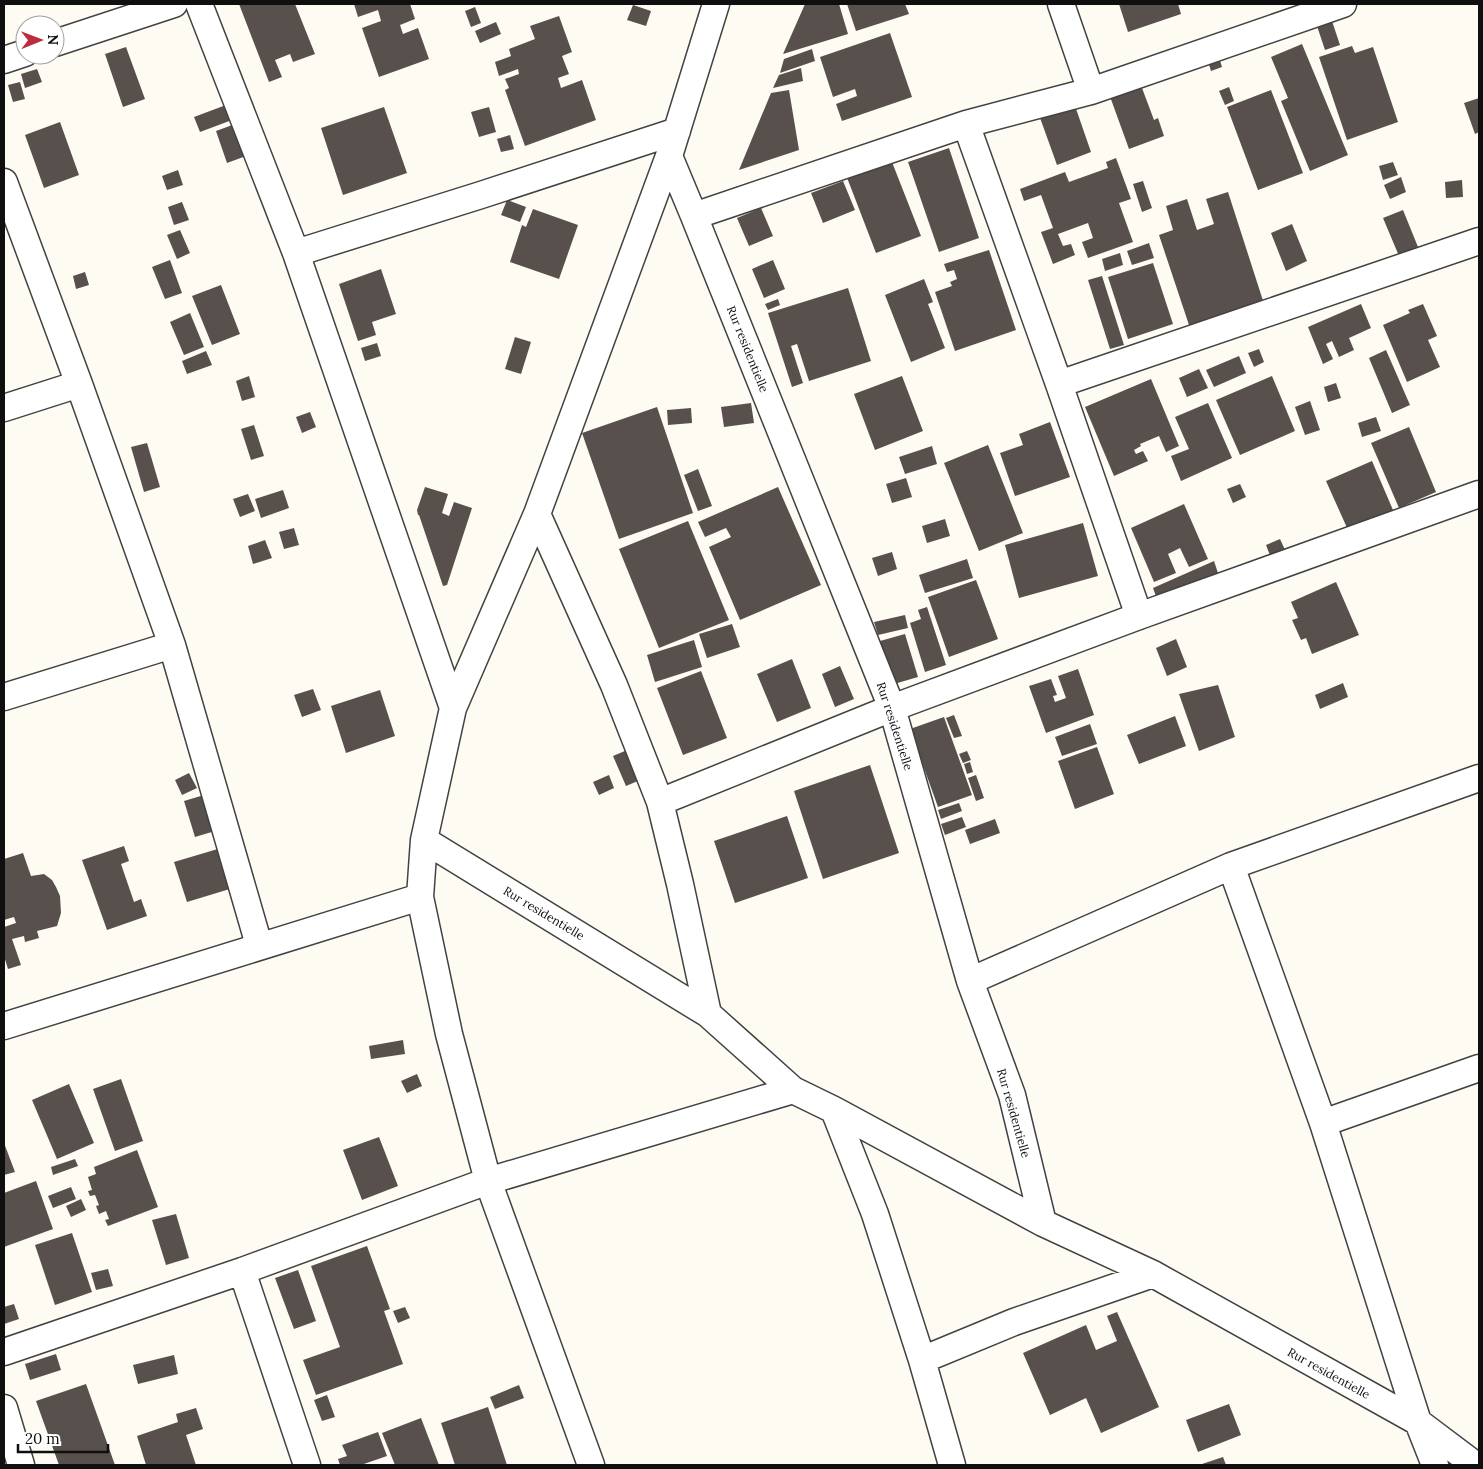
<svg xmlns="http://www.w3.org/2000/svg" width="1483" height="1469" font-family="Lora,serif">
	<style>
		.building { fill: #58504c }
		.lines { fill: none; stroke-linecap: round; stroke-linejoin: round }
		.minor-casing { stroke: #424242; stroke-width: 29 }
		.minor { stroke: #fff; stroke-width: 26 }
		.labels { text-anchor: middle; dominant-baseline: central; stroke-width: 5; stroke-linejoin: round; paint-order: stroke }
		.street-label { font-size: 12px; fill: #0f0f0f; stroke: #fff }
	</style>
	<rect width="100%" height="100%" fill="#fefbf3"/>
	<path class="building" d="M239 4H295L315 54 293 62 290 54 275 60 282 77 269 82Z
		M354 4H410L415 19 400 25 403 34 418 28 429 59 379 77 362 28 381 21 378 10 358 17Z
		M805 4H839L848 34 783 54Z
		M847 4H905L909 14 856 31Z
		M1119 4H1178L1181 14 1128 32Z
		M633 5 651 11 646 26 627 20Z
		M475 7 481 23 471 27 465 11Z
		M559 16 572 52 562 56 569 74 558 78 561 88 582 80 596 120 525 146 505 90 509 88 505 79 519 74 518 69 499 76 495 62 511 56 509 49 535 39 530 26Z
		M1331 18 1340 45 1325 50 1316 23Z
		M496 22 501 34 480 43 475 31Z
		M890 33 912 97 842 121 836 104 857 96 855 89 833 97 820 57Z
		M1302 44 1348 155 1310 171 1281 101 1288 98 1271 57Z
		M1352 46 1355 53 1373 47 1398 122 1347 140 1319 57Z
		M126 47 145 99 123 107 105 54Z
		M812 49 815 61 780 73 784 59Z
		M1218 54 1222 67 1211 71 1207 58Z
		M801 68 803 81 773 88 779 75Z
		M37 69 42 82 25 88 21 74Z
		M1139 80 1154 120 1158 118 1164 136 1129 149 1108 91Z
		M20 82 25 99 13 102 8 85Z
		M1229 87 1234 101 1225 105 1219 91Z
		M789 90 799 150 739 170 771 93Z
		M1271 90 1303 173 1258 190 1227 107Z
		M1479 98V132L1475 134 1464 103Z
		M1074 103 1091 152 1057 165 1039 115Z
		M226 105 232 120 200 132 194 117Z
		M384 107 407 173 343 195 321 128Z
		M489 107 496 132 479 137 471 112Z
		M60 122 79 175 44 188 25 135Z
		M235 124 246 156 227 163 216 131Z
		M510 135 514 149 501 152 497 139Z
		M949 148 979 238 939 252 908 162Z
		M890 157 921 236 876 253 846 175Z
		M1116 158 1131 199 1119 203 1133 242 1088 258 1082 242 1093 238 1088 223 1058 234 1063 246 1071 244 1075 255 1053 264 1041 232 1053 228 1041 195 1024 201 1020 189 1065 172 1069 182 1108 168 1106 162Z
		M1393 162 1398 175 1383 180 1379 166Z
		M178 170 183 185 167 190 162 176Z
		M1401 177 1406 192 1390 199 1384 185Z
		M1462 180 1463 197 1446 198 1445 182Z
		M843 181 855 210 823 223 811 193Z
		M1143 181 1152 208 1142 212 1133 184Z
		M1228 192 1266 310 1192 334 1159 235 1173 230 1166 206 1187 199 1197 230 1214 224 1206 199Z
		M507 200 526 207 520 222 501 215Z
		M182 202 189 220 174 225 168 207Z
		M761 208 773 236 749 246 737 218Z
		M533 209 578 225 559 279 510 262 522 225 526 227Z
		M1403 210 1418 247 1399 256 1383 218Z
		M1292 224 1307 261 1286 271 1271 233Z
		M180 230 190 253 177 259 167 235Z
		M1149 243 1154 258 1132 265 1127 251Z
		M989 250 1016 330 955 351 935 292 952 286 950 282 957 279 954 270 947 272 944 264Z
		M1120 253 1123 265 1105 271 1102 259Z
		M170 260 182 293 165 299 152 267Z
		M773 260 785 289 764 298 752 269Z
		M1153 263 1173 324 1128 339 1108 277Z
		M381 269 396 314 372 322 376 335 358 341 339 284Z
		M85 272 89 285 76 289 73 276Z
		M1102 276 1124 345 1110 349 1088 280Z
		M924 279 933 302 928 304 945 348 911 362 885 295Z
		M221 285 240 334 212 345 192 296Z
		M848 288 871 361 809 381 797 344 791 346 803 383 792 387 768 313Z
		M778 299 780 305 768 310 765 304Z
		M1361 304 1371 328 1349 338 1354 350 1339 357 1332 341 1326 344 1333 359 1323 364 1308 327Z
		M1423 304 1437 336 1428 340 1440 367 1407 382 1383 325 1410 313 1408 310Z
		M190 313 204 347 184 355 170 322Z
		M515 337 531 342 521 374 505 369Z
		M377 343 381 356 365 361 361 348Z
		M1259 349 1264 362 1254 367 1248 353Z
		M1386 350 1410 405 1392 413 1369 358Z
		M206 351 212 365 187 374 182 361Z
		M1239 356 1246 373 1214 387 1206 370Z
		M1199 369 1208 388 1187 397 1179 378Z
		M249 376 255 397 242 401 236 381Z
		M902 376 923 431 875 450 854 394Z
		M1272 376 1295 431 1240 455 1216 400Z
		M1151 379 1179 446 1166 452 1159 436 1140 444 1141 446 1134 450 1136 454 1143 451 1148 461 1114 476 1085 407Z
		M1336 383 1341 398 1328 402 1324 387Z
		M1310 401 1320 430 1305 435 1295 407Z
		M751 403 754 423 724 427 721 407Z
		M1208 403 1232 458 1181 481 1171 456 1189 449 1175 417Z
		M657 407 693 513 619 539 582 433Z
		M691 408 692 423 668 425 667 410Z
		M310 412 316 427 302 433 296 417Z
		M1376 417 1381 431 1362 437 1358 423Z
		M1050 422 1070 477 1015 496 1000 453 1023 445 1019 434Z
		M254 425 264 456 251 460 241 429Z
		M1409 427 1436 492 1399 508 1371 443Z
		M147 443 160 487 144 492 131 447Z
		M988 445 1023 533 979 551 944 463Z
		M932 446 937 464 905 474 899 457Z
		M1372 461 1393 510 1348 530 1326 481Z
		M698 469 712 506 698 511 684 475Z
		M906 478 912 497 892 503 886 484Z
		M1240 484 1246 497 1233 503 1227 489Z
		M425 487 448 494 442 513 449 516 454 502 472 508 447 585 443 586 419 515H418L417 510Z
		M778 487 821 585 740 620 709 547 731 537 726 528 705 537 698 522Z
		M283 490 289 508 261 518 255 499Z
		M248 494 255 511 240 517 233 499Z
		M1184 504 1208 559 1189 567 1180 548 1168 554 1176 573 1154 582 1131 528Z
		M945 519 950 536 927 543 922 526Z
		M688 521 729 620 659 648 619 549Z
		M1083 523 1098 576 1019 598 1005 545Z
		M294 528 299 545 284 549 279 532Z
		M1280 539 1286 552 1271 558 1266 545Z
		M265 540 272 558 253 564 248 546Z
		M892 552 897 569 878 576 872 558Z
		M967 559 973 578 925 593 919 575Z
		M1214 561 1218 573 1157 599 1153 588Z
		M976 580 998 639 949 657 928 597Z
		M1336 582 1359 635 1312 654 1306 638 1301 640 1292 620 1298 618 1291 602Z
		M927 607 946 665 925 672 910 623 921 619 918 610Z
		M905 615 908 628 878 635 874 622Z
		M732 624 740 647 707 658 699 634Z
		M905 634 918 677 894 684 880 641Z
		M1176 639 1187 667 1167 676 1156 648Z
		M694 640 702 667 655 682 647 655Z
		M792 659 811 708 777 722 757 674Z
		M840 666 854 699 835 707 822 674Z
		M1078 669 1094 715 1046 733 1029 686 1051 679 1057 695 1053 696 1055 702 1066 698 1058 676Z
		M701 671 727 738 683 755 657 688Z
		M1343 683 1348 697 1320 709 1315 695Z
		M1218 685 1235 737 1199 751 1179 694Z
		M313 689 321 710 302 717 294 695Z
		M380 690 395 736 346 753 331 706Z
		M954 715 962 736 954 738 946 718Z
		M1175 716 1186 746 1139 764 1127 735Z
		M944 717 972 795 938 807 910 729Z
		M1090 724 1097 744 1062 756 1055 737Z
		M1097 747 1114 794 1075 809 1058 761Z
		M632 748 645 778 626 786 613 756Z
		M967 751 971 760 963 763 959 754Z
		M970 762 973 772 967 774 964 764Z
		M870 765 899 853 823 879 794 791Z
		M189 773 197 788 182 795 175 780Z
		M609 775 614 788 599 795 593 782Z
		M976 775 984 798 976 801 968 778Z
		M204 795 215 831 195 837 184 801Z
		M959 803 962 811 941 819 938 810Z
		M787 816 808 878 735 903 714 841Z
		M962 817 966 827 945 835 941 824Z
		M995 819 1000 833 970 844 965 830Z
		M124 846 129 861 121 864 134 902 141 899 147 916 107 930 82 860Z
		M221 848 233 888 187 902 174 862Z
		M23 853 31 876 44 874 52 880 56 887 60 896 61 913 57 926 37 931 39 938 25 942 24 936 12 939 21 965 8 969 4 956V940H5L4 935V927L16 923 14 917 4 920V859Z
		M403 1040 405 1054 371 1059 369 1046Z
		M417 1074 422 1086 407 1093 401 1081Z
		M121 1079 143 1141 115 1151 93 1089Z
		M69 1084 94 1143 57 1159 32 1100Z
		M379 1137 398 1186 362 1200 343 1150Z
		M4 1143 15 1172 4 1175Z
		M137 1150 158 1207 108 1226 105 1220 109 1219 106 1211 99 1214 96 1206 99 1205 95 1195 90 1196 88 1191 92 1190 88 1177 96 1174 94 1167Z
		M75 1159 78 1166 53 1175 51 1167Z
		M36 1181 53 1229 4 1247V1193Z
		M71 1187 76 1199 53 1208 48 1196Z
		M81 1199 86 1210 71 1217 66 1206Z
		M176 1214 189 1258 166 1265 152 1220Z
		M72 1233 92 1292 55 1305 35 1245Z
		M367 1246 390 1309 384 1311 403 1364 316 1395 303 1360 340 1347 311 1266Z
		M108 1269 113 1286 96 1290 91 1273Z
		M298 1270 316 1321 294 1329 275 1278Z
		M14 1304 19 1319 4 1324V1307Z
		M405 1307 410 1318 398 1323 393 1311Z
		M1117 1312 1159 1407 1101 1433 1086 1398 1050 1415 1023 1353 1086 1325 1096 1350 1117 1341 1107 1316Z
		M56 1354 61 1370 30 1380 25 1364Z
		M174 1355 178 1374 138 1384 133 1365Z
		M86 1384 115 1465H59L36 1401Z
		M519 1385 524 1398 495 1409 490 1397Z
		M327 1395 335 1417 322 1421 314 1400Z
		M1229 1404 1241 1435 1198 1452 1186 1420Z
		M488 1407 507 1465H455L441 1423Z
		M196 1408 203 1429 186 1435 196 1465H146L137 1436 178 1422 176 1414Z
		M421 1418 439 1465H395L382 1433Z
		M378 1432 387 1456 361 1465H340L338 1459 347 1456 342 1445Z
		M1223 1457 1226 1465H1199Z"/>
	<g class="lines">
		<defs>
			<path id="minor" d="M199 4 296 253 453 708
				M1061 4 1091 91
				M55 43 174 4
				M4 60 25 53
				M966 124 1059 384 1139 616
				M669 156 694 216 892 708 970 981 1012 1095 1043 1223
				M4 182 79 384 172 645 259 945
				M694 216 966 124 1091 91 1343 4
				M296 253 481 195 677 131
				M1059 384 1479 241
				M4 408 79 384
				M537 514 614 685 660 802 680 884 708 1014
				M4 697 172 645
				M660 802 892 708 1139 616 1479 494
				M424 840 708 1014 793 1090 834 1110 1043 1223 1153 1274 1418 1422 1475 1465
				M1231 866 1323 1123 1418 1422 1435 1465
				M970 981 1231 866 1479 778
				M4 1026 420 897
				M834 1110 875 1214 922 1360 952 1465
				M1323 1123 1479 1068
				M242 1271 307 1465
				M4 1352 242 1271 488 1181 793 1090
				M922 1360 1014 1322 1153 1274
				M4 1408 21 1465
				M591 1465 488 1181 449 1034 420 897 424 840 453 708 537 514 669 156 716 4"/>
		</defs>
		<use href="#minor" class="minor-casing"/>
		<use href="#minor" class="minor"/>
	</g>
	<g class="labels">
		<g class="street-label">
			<text transform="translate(748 349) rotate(68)">Rur residentielle</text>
			<text transform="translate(895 726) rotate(72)">Rur residentielle</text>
			<text transform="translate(544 913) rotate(31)">Rur residentielle</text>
			<text transform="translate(1014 1113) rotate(74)">Rur residentielle</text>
			<text transform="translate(1329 1373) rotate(29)">Rur residentielle</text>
		</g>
	</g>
	<rect width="1483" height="1469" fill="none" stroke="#0f0f0f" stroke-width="10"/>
	<g transform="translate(40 40) rotate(89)"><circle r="24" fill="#ffffff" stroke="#9f9f9f"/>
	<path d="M0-4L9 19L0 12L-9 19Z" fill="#ba2d3d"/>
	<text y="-8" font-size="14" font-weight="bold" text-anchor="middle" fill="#0f0f0f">N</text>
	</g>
	<path d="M18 1444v8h90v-8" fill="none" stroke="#0f0f0f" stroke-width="2.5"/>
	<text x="25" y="1444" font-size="15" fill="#0f0f0f" stroke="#ffffff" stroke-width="4" paint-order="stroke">20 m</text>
</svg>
